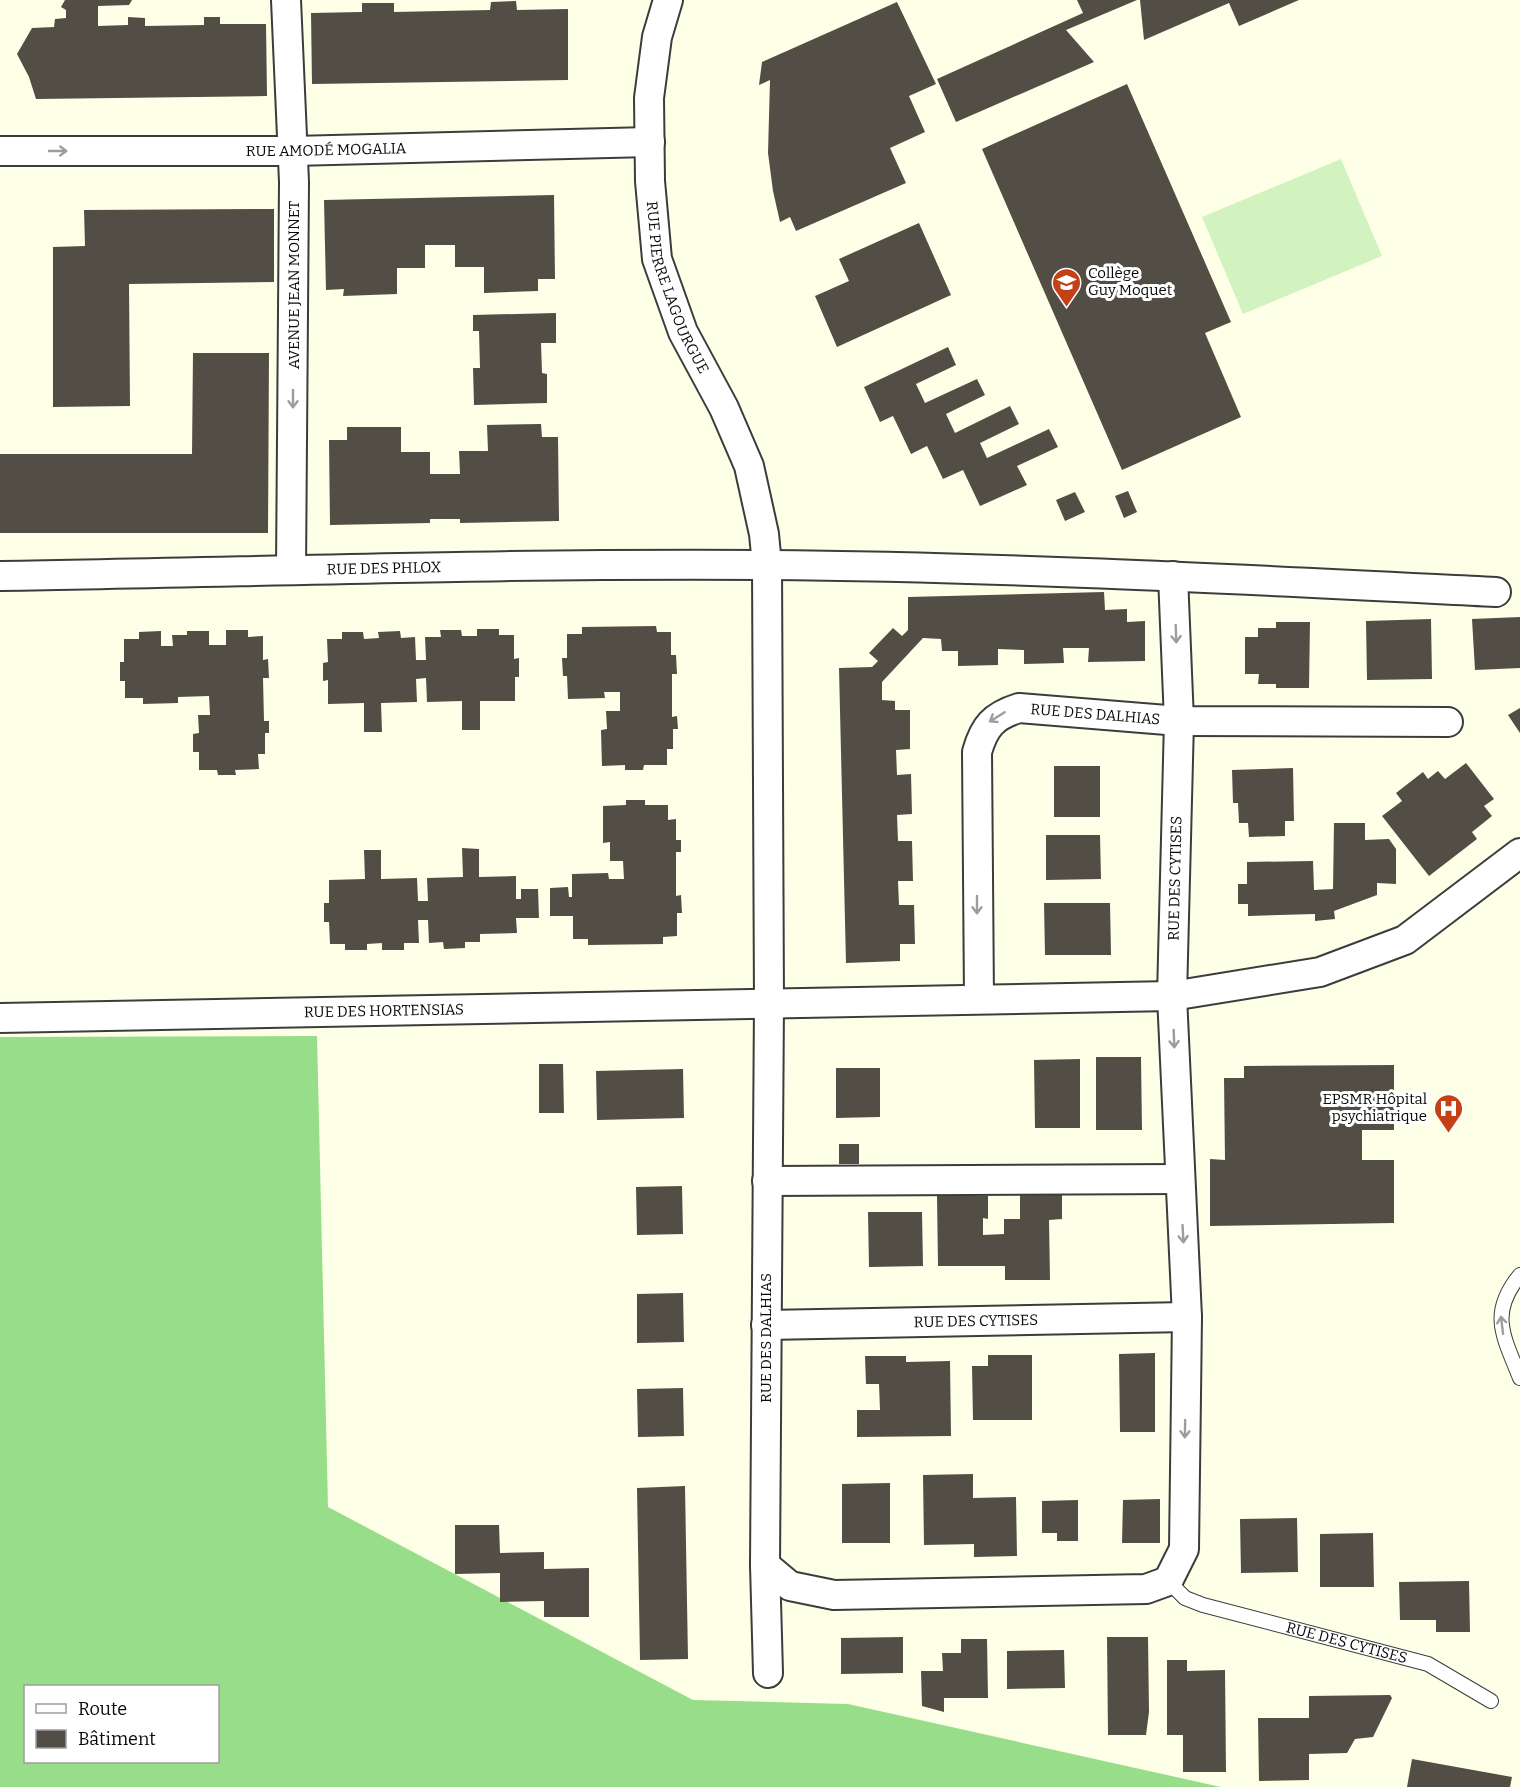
<svg xmlns="http://www.w3.org/2000/svg" width="1520" height="1787" font-family="Bitter,serif">
	<style>
		.forest { fill: #98de8a; fill-rule: evenodd }
		.pitch { fill: #d2f3bf }
		.building { fill: #534e45 }
		.lines { fill: none; stroke-linecap: round; stroke-linejoin: round }
		.service-casing { stroke: #3c3c3c; stroke-width: 16 }
		.minor-casing { stroke: #3c3c3c; stroke-width: 32 }
		.service { stroke: #fff; stroke-width: 14 }
		.minor { stroke: #fff; stroke-width: 28 }
		.oneway { stroke: #9d9d9d }
		.labels { text-anchor: middle; dominant-baseline: central; stroke-width: 6; stroke-linejoin: round; paint-order: stroke }
		.street-label { font-size: 15px; fill: #090909; stroke: #fff }
		.poi-label { font-size: 15px; fill: #090909; stroke: #fff; text-anchor: start }
	</style>
	<rect width="100%" height="100%" fill="#fdffe6"/>
	<path class="forest" d="M317 1036 328 1507 693 1700 848 1704 1221 1787H0V1037ZM26 1686H218V1762H26Z"/>
	<path class="pitch" d="M1341 159 1382 256 1243 314 1202 217Z"/>
	<path class="building" d="M65 0H132L129 5 98 6V26L128 25V17L145 18V26L204 25V17H220V24H266L267 96 36 99 29 77 17 54 32 28 54 27 55 19 66 18V10L61 7Z
		M1077 0H1137L1066 30 1094 62 956 122 937 79 1083 13Z
		M1140 0H1299L1239 26 1229 3 1144 40Z
		M516 1 517 10 568 9V80L312 84 311 13 362 12V3H394V12L490 10 491 2Z
		M897 2 936 84 909 96 925 132 890 148 906 183 796 231 790 217 780 222 773 191 768 153 770 80 759 85 762 62Z
		M1127 84 1231 322 1205 333 1241 417 1122 470 982 149Z
		M554 195 555 279H538V291L484 293V267H455V245H425V268H397V294L343 296 344 289 326 290 324 200Z
		M274 209V282L129 284 130 406 53 407V247L85 246 84 210Z
		M919 223 951 295 837 347 815 296 849 281 839 259Z
		M556 313V343H541L542 373 547 374V403L474 405 473 368H480L479 331H473V315Z
		M948 347 956 365 916 384 925 403 977 379 985 395 946 414 955 433 1010 406 1019 424 980 443 987 458 1049 429 1058 447 1017 466 1027 485 980 506 963 470 943 479 927 446 911 454 893 416 880 422 864 387Z
		M193 353H269L268 533H0V454H192Z
		M541 424 542 437H558L559 521 460 523V519H430V523L330 525 329 440H347V427H401V452H430V474H460L459 451H488L487 425Z
		M1128 491 1137 512 1124 518 1115 496Z
		M1075 492 1085 512 1065 521 1056 500Z
		M1104 592 1105 610 1127 609V622L1145 621V661L1088 662 1089 648H1063L1064 663 1024 664V650L998 649V665L958 666V651H942L941 639 923 638 882 682V700L895 701V710H910V749L896 750 897 775 911 774 912 814 897 815 898 841H912L913 881H898L899 905H914L915 944H900V961L846 963 839 668 872 667 878 661 869 653 893 628 902 636 908 630V597Z
		M1520 617V668L1475 670 1472 619Z
		M1431 619 1432 679 1367 680 1366 621Z
		M1276 622H1310L1309 688H1276V684H1258L1259 674H1245V637H1258V628H1276Z
		M656 626 657 632H671V655H676L677 674H672V717L677 716 678 729H673V749H667V765H644L643 770H625V765L602 766 601 730 607 729 606 711H620V692H604L605 698 568 699 567 676H563L562 658H567V634H582V627Z
		M477 629H499V635H514V659L519 658V677H515V701H480V730H462V701L427 702 426 678 416 679 417 702 381 703 382 732H364V703L328 704V680L323 681V663L328 662 327 639H342V632H363L364 639 379 638 378 632 400 631 401 638 415 637 416 660H426L425 637H441L440 630H461L462 636H477Z
		M226 630H248V637L263 636V660L268 659 269 678H263L264 721H269V733H265V754H258L259 769 235 770 236 775H218L217 770H199V752H193V734L199 733 198 715H210L209 696 178 697V703L143 704V698H125V681H120V662H124V639H139V632L161 631V646H173L172 635H187V631H209V645H226Z
		M1520 708V733L1508 715Z
		M1466 763 1494 799 1484 806 1492 816 1472 832 1477 839 1429 876 1382 816 1402 801 1396 793 1423 772 1428 779 1438 771 1445 779Z
		M1054 766H1100V817H1054Z
		M1293 768 1294 821H1285V836L1249 837 1248 823H1239L1238 803H1233L1232 770Z
		M626 800H645V805H668V820L676 819V840H681V852H676V896L681 895 682 913H677V936L663 937V944L588 945V939H573V916H550V888L568 887 569 897H572V874L608 873 609 879H624L623 861H610V842L603 843V806L626 805Z
		M1334 823H1365V840L1389 839 1396 849V884L1377 883V895L1334 911 1335 919 1315 921V914L1248 916V904H1238V884H1247V862L1313 861 1314 890 1333 889Z
		M1046 835H1100L1101 879 1046 880Z
		M462 848 479 849V877L516 876V899H521V889H538L539 918H516L517 933 480 934V942H465V948L444 949 443 942 429 943 428 920H418L419 943H404V950H382V943L367 944V950H345V944H330L329 922H324V903H329V880L365 879 364 850H381V879L417 878 418 901H428L427 878 463 877Z
		M1044 903H1110L1111 955H1045Z
		M1096 1057H1141L1142 1130H1096Z
		M1080 1059V1128H1035L1034 1060Z
		M539 1064H563L564 1113H539Z
		M1394 1065V1130H1362V1160H1394V1223L1210 1226V1159L1225 1160 1224 1078H1244V1066Z
		M836 1068H880V1117L836 1118Z
		M683 1069 684 1118 597 1120 596 1071Z
		M839 1144H859V1164H839Z
		M682 1186 683 1234 637 1235 636 1187Z
		M1020 1194H1062V1219L1049 1220 1050 1280H1005V1266H938L937 1196H988V1219L983 1218V1235L1004 1234V1219H1020Z
		M868 1212H922L923 1266 869 1267Z
		M683 1293 684 1342 637 1343V1294Z
		M1155 1353V1432H1120L1119 1354Z
		M988 1355H1032V1420H973L972 1366H988Z
		M865 1356H906V1362L950 1361 951 1436 857 1437V1410H880L879 1384H866Z
		M683 1388 684 1436 638 1437 637 1389Z
		M973 1474V1498L1016 1497 1017 1556 974 1557V1544L924 1545 923 1475Z
		M890 1483V1543H842V1484Z
		M685 1486 688 1659 640 1660 637 1488Z
		M1160 1499V1543H1122L1123 1500Z
		M1078 1500V1541H1057V1533H1042V1501Z
		M1297 1518 1298 1572 1241 1573 1240 1519Z
		M455 1525H499L500 1553 544 1552V1569L589 1568V1617H544V1601L500 1602V1573L455 1574Z
		M1373 1533 1374 1587H1320V1534Z
		M1469 1581 1470 1632H1436V1620H1400L1399 1582Z
		M903 1637V1673L841 1674V1638Z
		M1107 1637H1148L1149 1712 1146 1735H1108Z
		M961 1639H987L988 1698H944V1712L922 1706 921 1671H943L942 1653H961Z
		M1064 1650 1065 1688 1007 1689V1651Z
		M1167 1660H1187V1671L1225 1670 1226 1772H1183V1735H1167Z
		M1390 1695 1392 1698 1373 1737 1355 1739 1347 1753 1309 1754V1780L1259 1781 1258 1718H1309V1696Z
		M1412 1759 1512 1777 1510 1787H1407Z"/>
	<g class="lines">
		<defs>
			<g id="service">
				<path d="M1520 1275C1488 1314 1504 1337 1520 1378"/>
				<path id="s1" d="M1168 1581 1185 1598 1203 1605 1428 1664 1491 1701"/>
			</g>
			<g id="minor">
				<path d="M286 0 294 182 291 570"/>
				<path id="s2" d="M668 0 657 37 649 98 650 181 657 259 683 332 724 408 749 466 764 534 767 565 769 1003 765 1565 768 1673"/>
				<path id="s3" d="M0 151H293L650 142"/>
				<path id="s4" d="M0 576C256 572 511 563 767 565 1010 567 1253 580 1496 592"/>
				<path id="s5" d="M979 999 977 752C984 727 993 716 1019 708L1179 721 1448 722"/>
				<path id="s6" d="M0 1018 1172 996 1320 972 1405 940 1520 853"/>
				<path d="M767 1181 1180 1179"/>
				<path id="s7" d="M766 1325 1187 1317"/>
				<path id="s8" d="M765 1565 790 1586 834 1595 1146 1589 1168 1581 1184 1549 1187 1317 1172 996 1179 721 1173 576"/>
			</g>
		</defs>
		<use href="#service" class="service-casing"/>
		<use href="#minor" class="minor-casing"/>
		<use href="#service" class="service"/>
		<use href="#minor" class="minor"/>
	</g>
	<defs><path id="oneway-shaft" d="M-6 0H5M1.5-3L5.5 0L1.5 3" fill="none" stroke-width="1.6" stroke-linecap="round" stroke-linejoin="round" transform="scale(1.5)"/></defs>
	<g class="oneway">
		<use href="#oneway-shaft" transform="translate(58 151)"/>
		<use href="#oneway-shaft" transform="translate(293 399) rotate(90)"/>
		<use href="#oneway-shaft" transform="translate(1176 634) rotate(88)"/>
		<use href="#oneway-shaft" transform="translate(997 717) rotate(148)"/>
		<use href="#oneway-shaft" transform="translate(977 905) rotate(90)"/>
		<use href="#oneway-shaft" transform="translate(1174 1039) rotate(88)"/>
		<use href="#oneway-shaft" transform="translate(1183 1234) rotate(87)"/>
		<use href="#oneway-shaft" transform="translate(1502 1325) rotate(-97)"/>
		<use href="#oneway-shaft" transform="translate(1185 1429) rotate(91)"/>
	</g>
	<defs>
		<symbol id="school-pin" viewBox="-11 -11 22 30"><path d="M0 17L-7.5 6A9.5 9.5 0 1 1 7.5 6Z" fill="#c44016" stroke="#fff"/><path d="M0-5L7-2L0 1L-7-2ZM-4 1L0 2.5L4 1V4Q0 6-4 4Z" fill="#fff"/></symbol>
		<symbol id="hospital-pin" viewBox="-11 -11 22 30"><path d="M0 17L-7.5 6A9.5 9.5 0 1 1 7.5 6Z" fill="#c44016" stroke="#fff"/><path d="M-5-5h3v3.5h4V-5h3V5h-3V1.5h-4V5h-3Z" fill="#fff"/></symbol>
	</defs>
	<g fill-rule="evenodd">
		<use href="#school-pin" x="1050" y="266" width="33" height="45"/>
		<use href="#hospital-pin" x="1432" y="1092" width="33" height="45"/>
	</g>
	<g class="labels">
		<g class="street-label">
			<text stroke="none"><textPath href="#s3" startOffset="326">RUE AMODÉ MOGALIA</textPath></text>
			<text transform="translate(294 285) rotate(-90)">AVENUE JEAN MONNET</text>
			<text stroke="none"><textPath href="#s2" startOffset="294">RUE PIERRE LAGOURGUE</textPath></text>
			<text stroke="none"><textPath href="#s4" startOffset="384">RUE DES PHLOX</textPath></text>
			<text stroke="none"><textPath href="#s5" startOffset="388">RUE DES DALHIAS</textPath></text>
			<text stroke="none"><textPath href="#s8" startOffset="1120">RUE DES CYTISES</textPath></text>
			<text stroke="none"><textPath href="#s6" startOffset="384">RUE DES HORTENSIAS</textPath></text>
			<text stroke="none"><textPath href="#s7" startOffset="210">RUE DES CYTISES</textPath></text>
			<text transform="translate(766 1338) rotate(-90)">RUE DES DALHIAS</text>
			<text stroke="none"><textPath href="#s1" startOffset="192">RUE DES CYTISES</textPath></text>
		</g>
		<g class="poi-label">
			<text x="1088" y="273">Collège<tspan x="1088" dy="17">Guy Moquet</tspan></text>
			<text x="1427" y="1099" text-anchor="end">EPSMR Hôpital<tspan x="1427" dy="17">psychiatrique</tspan></text>
		</g>
	</g>
	<rect x="24" y="1685" width="195" height="78" fill="#ffffff" stroke="#9d9d9d" stroke-width="1.5"/>
	<rect x="36" y="1704" width="30" height="9" fill="#ffffff" stroke="#9d9d9d" stroke-width="1.5"/>
	<text x="78" y="1715" font-size="18" fill="#090909">Route</text>
	<rect x="36" y="1730" width="30" height="18" fill="#534e45" stroke="#9d9d9d" stroke-width="1.5"/>
	<text x="78" y="1745" font-size="18" fill="#090909">Bâtiment</text>
</svg>
